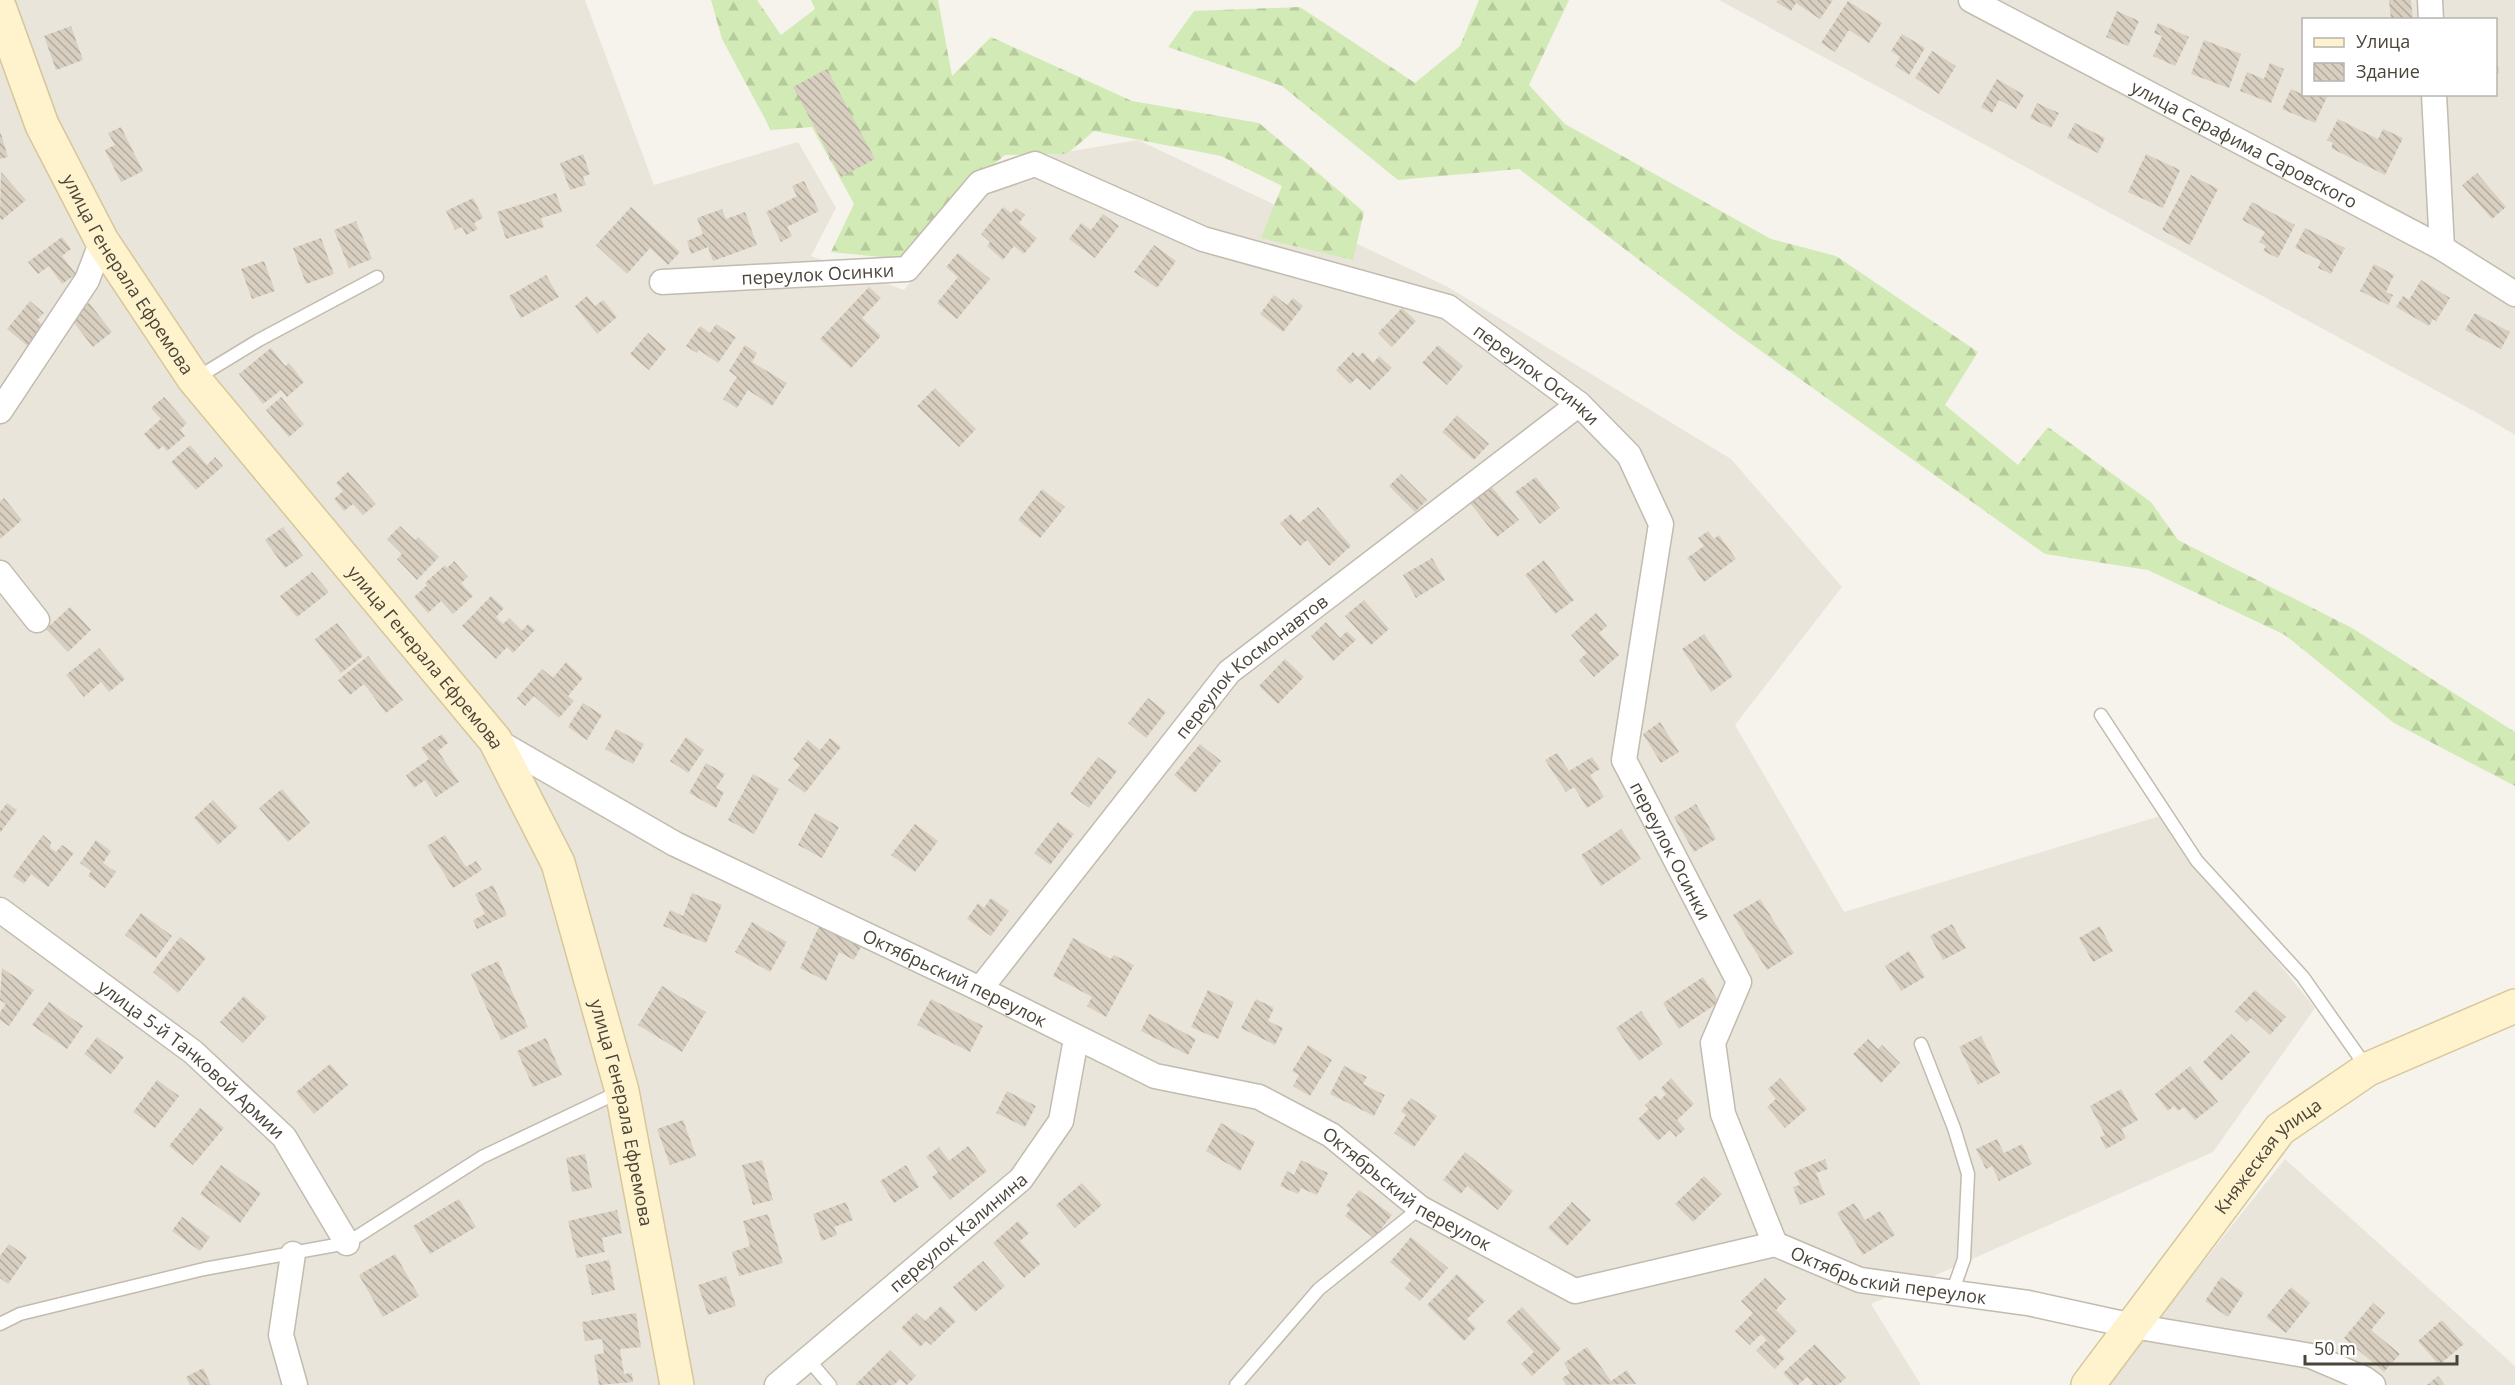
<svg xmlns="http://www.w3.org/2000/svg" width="2515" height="1385" font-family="'Open Sans',sans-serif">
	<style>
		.residential { fill: #eae5da; fill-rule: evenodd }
		.forest { fill: url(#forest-firs) }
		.building { fill: url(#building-back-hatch) }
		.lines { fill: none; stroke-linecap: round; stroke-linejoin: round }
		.lane-casing { stroke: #c2bbae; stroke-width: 15 }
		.street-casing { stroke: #c2bbae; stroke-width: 27 }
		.secondary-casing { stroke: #d6c79b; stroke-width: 36 }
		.lane { stroke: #fff; stroke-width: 12 }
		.street { stroke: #fff; stroke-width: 24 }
		.secondary { stroke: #fff3cd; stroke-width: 33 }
		.labels { text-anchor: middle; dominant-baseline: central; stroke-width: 6; stroke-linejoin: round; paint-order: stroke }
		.street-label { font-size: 18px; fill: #4b4439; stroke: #fff }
	</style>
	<defs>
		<pattern id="forest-firs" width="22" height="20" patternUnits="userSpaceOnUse" patternTransform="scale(1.5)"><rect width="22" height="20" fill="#d2eab5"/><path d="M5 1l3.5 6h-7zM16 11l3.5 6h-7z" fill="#b6ca9c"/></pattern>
		<pattern id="building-back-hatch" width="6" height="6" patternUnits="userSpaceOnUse" patternTransform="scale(1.5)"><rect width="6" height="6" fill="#d8cfc1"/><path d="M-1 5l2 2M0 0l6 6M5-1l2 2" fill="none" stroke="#b1aa9e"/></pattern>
	</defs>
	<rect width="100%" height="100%" fill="#f6f3ec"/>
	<path class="residential" d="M0 0H585L654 185 798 142 836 208 811 256 904 290 1007 162 1138 140 1448 287 1731 459 1842 587 1735 725 1844 912 2160 816 2315 1008 2213 1152 1871 1304 1921 1385H0Z
		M1719 0H2515V435L2492 421ZM2304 20H2496V94H2304Z
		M2285 1159 2515 1366V1385H2105Z"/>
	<path class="forest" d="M711 0H757L781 35 815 9 811 0H938L952 76 991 37 1132 101 1259 123 1364 212 1353 260 1261 238 1282 186 1221 156 1094 131 1067 154 1005 155 958 193 901 259 831 252 854 204 812 127 771 130 722 39Z
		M1479 0H1569L1529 85 1565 124 1771 239 1836 256 1978 352 1945 405 2018 465 2048 427 2151 502 2178 540 2352 628 2515 732V786L2394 723 2285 635 2148 570 2045 554 1733 331 1519 169 1398 180 1282 86 1168 47 1194 11 1300 7 1415 83 1460 46Z"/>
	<path class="building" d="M1778 0H1833L1820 19 1796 3 1791 11 1776 2Z
		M2389 0H2411L2413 20H2391Z
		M1848 1 1882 23 1869 43 1849 30 1835 52 1821 43Z
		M2117 11 2139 21 2128 46 2106 37Z
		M2158 23 2189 37 2175 66 2153 56 2162 36 2154 33Z
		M71 26 83 60 56 70 44 36Z
		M1902 34 1925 48 1909 75 1895 66 1900 57 1891 51Z
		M2204 40 2241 54 2229 88 2191 74Z
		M1932 51 1956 66 1939 94 1915 78Z
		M2496 54 2499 73H2496Z
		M2270 63 2284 69 2271 103 2240 91 2247 72 2264 79Z
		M827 69 875 159 841 177 793 87Z
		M1997 79 2024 95 2016 109 1999 100 1992 113 1981 107Z
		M2291 89 2304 95H2328L2315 123 2282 109Z
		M2037 103 2059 113 2051 128 2030 118Z
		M2338 119 2378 139 2383 129 2403 138 2385 175 2331 148 2333 143 2327 140Z
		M2075 123 2105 138 2098 153 2067 138Z
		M121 127 143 171 121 182 105 150 115 145 108 133Z
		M0 131 8 157 0 159Z
		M583 154 590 174 583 177 586 185 570 190 560 163Z
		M2146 154 2180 170 2163 208 2128 192Z
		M1 172 26 200 2 220 0 218Z
		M2477 173 2506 207 2492 219 2462 185Z
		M2191 175 2218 189 2190 245 2162 230Z
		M804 181 819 211 787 227 792 236 781 242 766 212 797 196 792 186Z
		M556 193 562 212 541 218 544 227 506 239 497 212Z
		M473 198 483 218 474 223 478 229 466 235 462 227 455 230 446 211Z
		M2252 202 2295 225 2278 258 2263 251 2266 246 2259 242 2265 232 2242 220Z
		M631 207 680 252 668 265 650 248 627 274 596 245Z
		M1003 207 1011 213 1016 208 1025 215 1019 223 1037 238 1024 254 1014 246 1003 260 987 246 990 242 981 234Z
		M722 209 726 219 745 212 757 245 713 261 708 247 691 254 687 241 703 234 697 218Z
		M1103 214 1119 226 1095 258 1069 239 1081 223 1091 230Z
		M356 221 372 259 349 268 334 230Z
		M2305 228 2345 248 2331 274 2318 268 2321 261 2295 248Z
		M62 237 71 249 62 256 76 274 62 284 49 266 38 274 28 262Z
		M321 238 334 274 306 284 293 248Z
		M1154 245 1176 261 1157 288 1134 272Z
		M958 253 990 279 957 319 937 303 958 277 946 267Z
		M264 261 275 291 252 299 241 269Z
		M2374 264 2394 275 2386 292 2393 295 2388 305 2360 291Z
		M546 275 559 297 521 318 509 296Z
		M2421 280 2450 298 2436 321 2433 319 2429 326 2396 307 2403 296 2409 300Z
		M869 287 881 298 862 318 881 336 851 368 820 339Z
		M1274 295 1287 305 1293 298 1303 306 1283 332 1260 314Z
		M587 296 595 306 603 300 617 317 597 334 575 306Z
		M30 301 44 313 37 320 46 328 30 348 7 329Z
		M89 303 112 332 93 347 70 318Z
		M1402 308 1416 321 1392 347 1378 333Z
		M2475 313 2510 332 2501 349 2465 330Z
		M716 324 736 337 718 363 699 350 697 353 686 346 700 326 710 333Z
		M648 333 666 349 649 370 630 354Z
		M745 345 757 353 752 362 787 383 772 406 748 390 737 408 723 399 737 377 729 371Z
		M1438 345 1463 366 1447 385 1422 363Z
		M271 348 285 366 289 363 304 382 287 397 281 390 263 404 239 374Z
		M1353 352 1358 357 1363 352 1373 363 1379 356 1392 368 1370 390 1357 378 1350 384 1336 370Z
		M935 388 976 429 959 447 917 406Z
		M164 397 187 423 180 430 185 436 167 451 163 446 158 450 144 434 161 419 151 408Z
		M281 397 304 424 289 437 266 410Z
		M1457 415 1489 444 1474 460 1442 432Z
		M190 445 207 465 215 457 223 466 196 490 171 462Z
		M348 472 376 504 363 515 353 504 344 511 334 499 343 491 336 483Z
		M1401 474 1427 500 1415 512 1389 486Z
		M1536 477 1560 508 1540 524 1515 492Z
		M1491 486 1519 520 1497 537 1470 503Z
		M1042 489 1065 507 1040 538 1018 520Z
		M4 498 22 520 0 539V501Z
		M1318 507 1351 546 1329 566 1307 540 1300 546 1280 523 1291 514 1299 523Z
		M400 526 415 540 418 537 439 557 417 580 397 559 402 554 387 539Z
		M283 527 303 556 285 568 265 540Z
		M1708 531 1714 539 1719 535 1736 559 1704 582 1687 558 1704 546 1698 538Z
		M1432 558 1445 580 1416 598 1403 575Z
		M1544 560 1574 600 1555 614 1525 575Z
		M454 561 468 577 461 583 473 596 453 614 441 601 428 613 414 597 427 585 425 583 445 565 447 568Z
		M312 572 329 592 297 617 280 596Z
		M491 596 504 608 496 617 503 624 509 618 522 631 528 624 535 630 513 653 507 647 496 659 462 626Z
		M1364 600 1389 629 1371 645 1345 616Z
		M70 607 91 630 68 652 46 629Z
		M1596 613 1607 626 1599 633 1619 655 1594 677 1579 660 1587 653 1571 635Z
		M1326 622 1340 638 1347 631 1356 640 1333 661 1311 636Z
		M337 623 363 656 341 673 315 639Z
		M1704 634 1733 676 1711 692 1682 649Z
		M99 648 125 679 109 692 101 682 84 697 66 675Z
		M368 656 403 700 386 713 364 684 350 695 338 680Z
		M1285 659 1304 677 1278 704 1259 686Z
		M566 662 583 678 568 696 574 701 559 718 534 696 525 706 517 698 542 669 553 678Z
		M1148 698 1166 712 1146 738 1128 723Z
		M583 703 602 715 587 740 568 727Z
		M1660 722 1679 752 1661 763 1643 734Z
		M616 729 644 744 633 764 605 749Z
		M442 734 448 743 438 751 459 782 436 797 425 780 414 788 406 775 429 759 421 748Z
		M686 737 704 750 688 773 670 761Z
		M830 738 841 747 805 793 788 780 800 765 793 759 808 740 820 750Z
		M1200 744 1221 761 1195 793 1174 775Z
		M1557 753 1569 771 1592 757 1600 769 1590 775 1604 797 1587 808 1574 787 1566 792 1545 760Z
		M1098 757 1117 771 1089 808 1070 794Z
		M706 763 725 774 716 788 724 792 716 808 689 793Z
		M753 774 779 789 754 834 728 820Z
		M282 789 310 823 288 842 259 808Z
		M213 800 238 827 218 845 194 818Z
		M7 803 17 810 0 833V812Z
		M1696 804 1716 839 1694 852 1674 817Z
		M815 813 839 827 822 858 798 845Z
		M1058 822 1074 834 1050 865 1034 853Z
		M915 824 938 841 915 872 891 855Z
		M1621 829 1641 859 1601 886 1581 855Z
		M43 835 51 842 50 848 56 852 62 845 74 853 48 887 31 874 24 884 13 876Z
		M445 835 466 867 476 861 482 870 453 888 427 846Z
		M96 840 111 851 103 863 116 872 105 888 88 876 91 871 80 863Z
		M493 885 507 915 477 929 473 920 485 914 475 894Z
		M692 893 722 905 706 943 663 926 670 910 683 916Z
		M991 898 1009 911 991 936 967 919 978 903 984 908Z
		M1760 899 1794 953 1767 970 1733 915Z
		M141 913 172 936 156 958 125 935Z
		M752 922 787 942 770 972 735 952Z
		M821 922 863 943 854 960 839 952 826 981 800 968Z
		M1952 924 1966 948 1943 960 1930 936Z
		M2100 926 2113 951 2093 962 2079 938Z
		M180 937 206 958 178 993 153 972Z
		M1073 938 1111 959 1114 955 1134 965 1106 1017 1087 1006 1092 997 1053 976Z
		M1909 951 1925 977 1901 991 1885 966Z
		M498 961 528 1027 501 1040 471 974Z
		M2 968 34 990 9 1026 0 1020V1012L6 1004 0 1000Z
		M1703 977 1719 1002 1679 1029 1663 1003Z
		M662 986 706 1012 682 1052 638 1025Z
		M1208 990 1234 1002 1218 1039 1191 1027Z
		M2255 990 2286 1017 2270 1035 2251 1018 2247 1022 2235 1011Z
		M244 996 267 1017 243 1043 220 1022Z
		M931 999 983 1026 970 1052 917 1025Z
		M1256 999 1274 1008 1268 1021 1283 1028 1275 1045 1241 1028Z
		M49 1002 83 1026 67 1049 32 1025Z
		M1641 1011 1663 1044 1639 1061 1616 1028Z
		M1149 1014 1196 1039 1188 1055 1141 1031Z
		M2231 1034 2250 1052 2221 1081 2203 1062Z
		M1981 1036 2000 1073 1978 1085 1959 1047Z
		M97 1037 124 1057 111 1074 84 1054Z
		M546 1038 562 1075 533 1087 517 1051Z
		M1868 1039 1878 1049 1882 1045 1900 1063 1881 1083 1853 1054Z
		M1308 1045 1332 1060 1310 1096 1293 1086 1299 1075 1292 1071Z
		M330 1064 348 1085 314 1114 296 1092Z
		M1344 1066 1367 1077 1363 1084 1385 1095 1374 1116 1330 1094Z
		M2190 1066 2218 1102 2195 1120 2184 1107 2178 1111 2174 1106 2168 1111 2155 1094Z
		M1671 1078 1694 1104 1677 1120 1685 1129 1676 1137 1670 1130 1658 1141 1638 1119 1649 1109 1645 1105 1656 1095 1660 1100 1666 1094 1661 1088Z
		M1780 1078 1807 1109 1785 1128 1767 1107 1776 1099 1768 1089Z
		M157 1080 179 1096 155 1128 133 1112Z
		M2121 1089 2138 1120 2121 1129 2126 1138 2106 1149 2100 1137 2105 1135 2090 1106Z
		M1007 1091 1036 1106 1025 1127 996 1113Z
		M1411 1098 1437 1116 1414 1147 1394 1133 1406 1115 1401 1111Z
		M200 1108 224 1128 193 1165 169 1146Z
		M683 1120 696 1156 670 1165 657 1129Z
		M1221 1123 1255 1142 1240 1171 1206 1151Z
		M1997 1139 2004 1153 2022 1144 2032 1164 1999 1181 1992 1166 1986 1169 1976 1149Z
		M968 1146 987 1171 950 1200 932 1177 938 1172 926 1157 939 1147 949 1161Z
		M1465 1152 1513 1191 1498 1210 1467 1186 1461 1194 1443 1180Z
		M585 1154 592 1188 572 1192 566 1158Z
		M1825 1159 1828 1169 1816 1173 1825 1195 1800 1205 1793 1187 1800 1185 1794 1172Z
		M762 1160 773 1200 753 1205 742 1165Z
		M1301 1160 1328 1173 1317 1195 1301 1188 1298 1194 1280 1186 1287 1171 1294 1175Z
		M221 1165 261 1193 240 1223 200 1194Z
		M906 1165 919 1187 894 1203 880 1181Z
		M1704 1176 1722 1194 1693 1222 1675 1204Z
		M1082 1183 1102 1205 1075 1228 1056 1205Z
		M1359 1190 1392 1215 1374 1238 1345 1216 1350 1209 1346 1206Z
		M459 1199 476 1227 430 1254 413 1226Z
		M846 1202 853 1220 834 1227 837 1235 822 1241 813 1214Z
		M1572 1202 1591 1220 1567 1246 1548 1228Z
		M1854 1203 1865 1220 1880 1211 1895 1235 1863 1255 1837 1213Z
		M617 1210 622 1233 602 1238 605 1252 577 1258 568 1221Z
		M768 1214 783 1263 739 1276 732 1252 750 1246 743 1221Z
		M182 1217 210 1237 200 1251 172 1231Z
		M1018 1221 1029 1233 1020 1241 1040 1264 1024 1278 993 1243Z
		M1411 1237 1448 1268 1420 1301 1405 1288 1411 1280 1390 1262Z
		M9 1244 27 1257 8 1284 0 1278V1256Z
		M395 1254 419 1296 383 1317 359 1275Z
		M609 1260 615 1290 592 1295 585 1265Z
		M983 1261 1005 1286 975 1312 953 1287Z
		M1457 1274 1485 1301 1467 1319 1476 1328 1464 1341 1427 1305Z
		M726 1276 736 1306 708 1315 698 1285Z
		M2221 1277 2244 1293 2228 1317 2205 1301Z
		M1765 1278 1786 1299 1776 1310 1797 1331 1777 1351 1785 1358 1775 1369 1756 1350 1767 1340 1761 1334 1750 1345 1735 1331 1753 1313 1741 1301Z
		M2291 1287 2310 1303 2286 1333 2266 1317Z
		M2373 1303 2385 1313 2371 1330 2400 1354 2384 1372 2344 1338Z
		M941 1306 956 1321 931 1345 926 1341 920 1347 901 1328 916 1313 925 1321Z
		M1522 1307 1561 1349 1532 1376 1521 1364 1534 1352 1506 1322Z
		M636 1313 641 1347 620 1349 624 1374 632 1373 633 1382 599 1385 594 1355 604 1353 602 1339 585 1341 582 1322Z
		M2442 1320 2464 1344 2439 1365 2418 1341Z
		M1815 1344 1846 1378 1838 1385H1811L1813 1383 1807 1377 1798 1385H1794L1783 1373Z
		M1587 1347 1611 1381 1627 1370 1636 1384 1566 1385 1562 1378 1570 1373 1564 1363Z
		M890 1350 916 1376 907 1385 900 1379 894 1385H855Z
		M203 1368 211 1385H190L186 1377Z
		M2438 1376 2445 1385H2427Z"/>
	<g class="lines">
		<defs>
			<path id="lane" d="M195 379 259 340 377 277
				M2101 715 2197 861 2303 977 2367 1068
				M1921 1044 1954 1128 1968 1174 1964 1259 1952 1293
				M0 1324 20 1314 204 1269 347 1243 482 1157 621 1091
				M808 1359 830 1385
				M1236 1385 1319 1289 1420 1208"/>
			<g id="street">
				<path id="s1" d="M1971 0 2442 248 2515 294"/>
				<path d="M2430 0 2431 20"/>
				<path d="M2434 94 2442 248"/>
				<path id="s2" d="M662 282 907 269 980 183 1035 164 1203 239 1448 307 1579 404 1629 455 1661 524 1624 760 1739 982 1713 1043 1723 1114 1775 1244"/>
				<path d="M0 411 87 280 102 241"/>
				<path d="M0 573 37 620"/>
				<path id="s3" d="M495 740 675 844 980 989 1155 1076 1259 1097 1331 1135 1420 1208 1575 1291 1775 1244 1860 1280 2028 1303 2133 1326 2311 1356 2365 1379 2373 1385"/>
				<path id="s4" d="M0 910 193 1052 284 1137 347 1243"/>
				<path id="s5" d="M980 989 1229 672 1579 404"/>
				<path d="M293 1254 281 1335 295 1385"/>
				<path id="s6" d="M777 1385 1021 1179 1061 1121 1076 1039"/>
			</g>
			<g id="secondary">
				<path id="s7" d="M0 9 42 125 102 241 194 379 495 740 558 863 622 1091 677 1385"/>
				<path id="s8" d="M2088 1385 2280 1129 2368 1069 2515 1006"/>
			</g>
		</defs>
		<use href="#lane" class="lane-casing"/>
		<use href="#street" class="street-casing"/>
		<use href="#secondary" class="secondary-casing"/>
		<use href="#lane" class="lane"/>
		<use href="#street" class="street"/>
		<use href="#secondary" class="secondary"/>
	</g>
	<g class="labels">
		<g class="street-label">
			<text stroke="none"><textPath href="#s1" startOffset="309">улица Серафима Саровского</textPath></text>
			<text stroke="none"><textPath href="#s7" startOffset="296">улица Генерала Ефремова</textPath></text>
			<text stroke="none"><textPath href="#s2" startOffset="156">переулок Осинки</textPath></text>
			<text stroke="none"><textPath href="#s2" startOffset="966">переулок Осинки</textPath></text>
			<text stroke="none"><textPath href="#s7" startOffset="782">улица Генерала Ефремова</textPath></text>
			<text stroke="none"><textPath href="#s5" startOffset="423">переулок Космонавтов</textPath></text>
			<text stroke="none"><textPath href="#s2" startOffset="1506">переулок Осинки</textPath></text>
			<text stroke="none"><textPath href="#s3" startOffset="518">Октябрьский переулок</textPath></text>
			<text stroke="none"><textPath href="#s4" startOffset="243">улица 5-й Танковой Армии</textPath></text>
			<text stroke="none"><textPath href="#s7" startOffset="1286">улица Генерала Ефремова</textPath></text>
			<text stroke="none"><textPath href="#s8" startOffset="292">Княжеская улица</textPath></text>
			<text stroke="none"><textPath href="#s3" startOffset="1022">Октябрьский переулок</textPath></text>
			<text stroke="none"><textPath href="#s6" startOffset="237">переулок Калинина</textPath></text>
			<text stroke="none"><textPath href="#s3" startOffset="1544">Октябрьский переулок</textPath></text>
		</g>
	</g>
	<rect x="2302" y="18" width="195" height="78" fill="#ffffff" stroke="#b7b4b0" stroke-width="1.5"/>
	<rect x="2314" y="38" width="30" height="9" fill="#fff3cd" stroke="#b7b4b0" stroke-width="1.5"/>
	<text x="2356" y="48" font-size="18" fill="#4b4439">Улица</text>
	<rect x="2314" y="63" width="30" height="18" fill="url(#building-back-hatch)" stroke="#b7b4b0" stroke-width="1.5"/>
	<text x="2356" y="78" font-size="18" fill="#4b4439">Здание</text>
	<path d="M2305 1355v9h152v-9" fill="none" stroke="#4b4439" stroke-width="3"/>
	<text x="2314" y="1355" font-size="18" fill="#4b4439" stroke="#ffffff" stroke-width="4.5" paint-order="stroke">50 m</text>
</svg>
